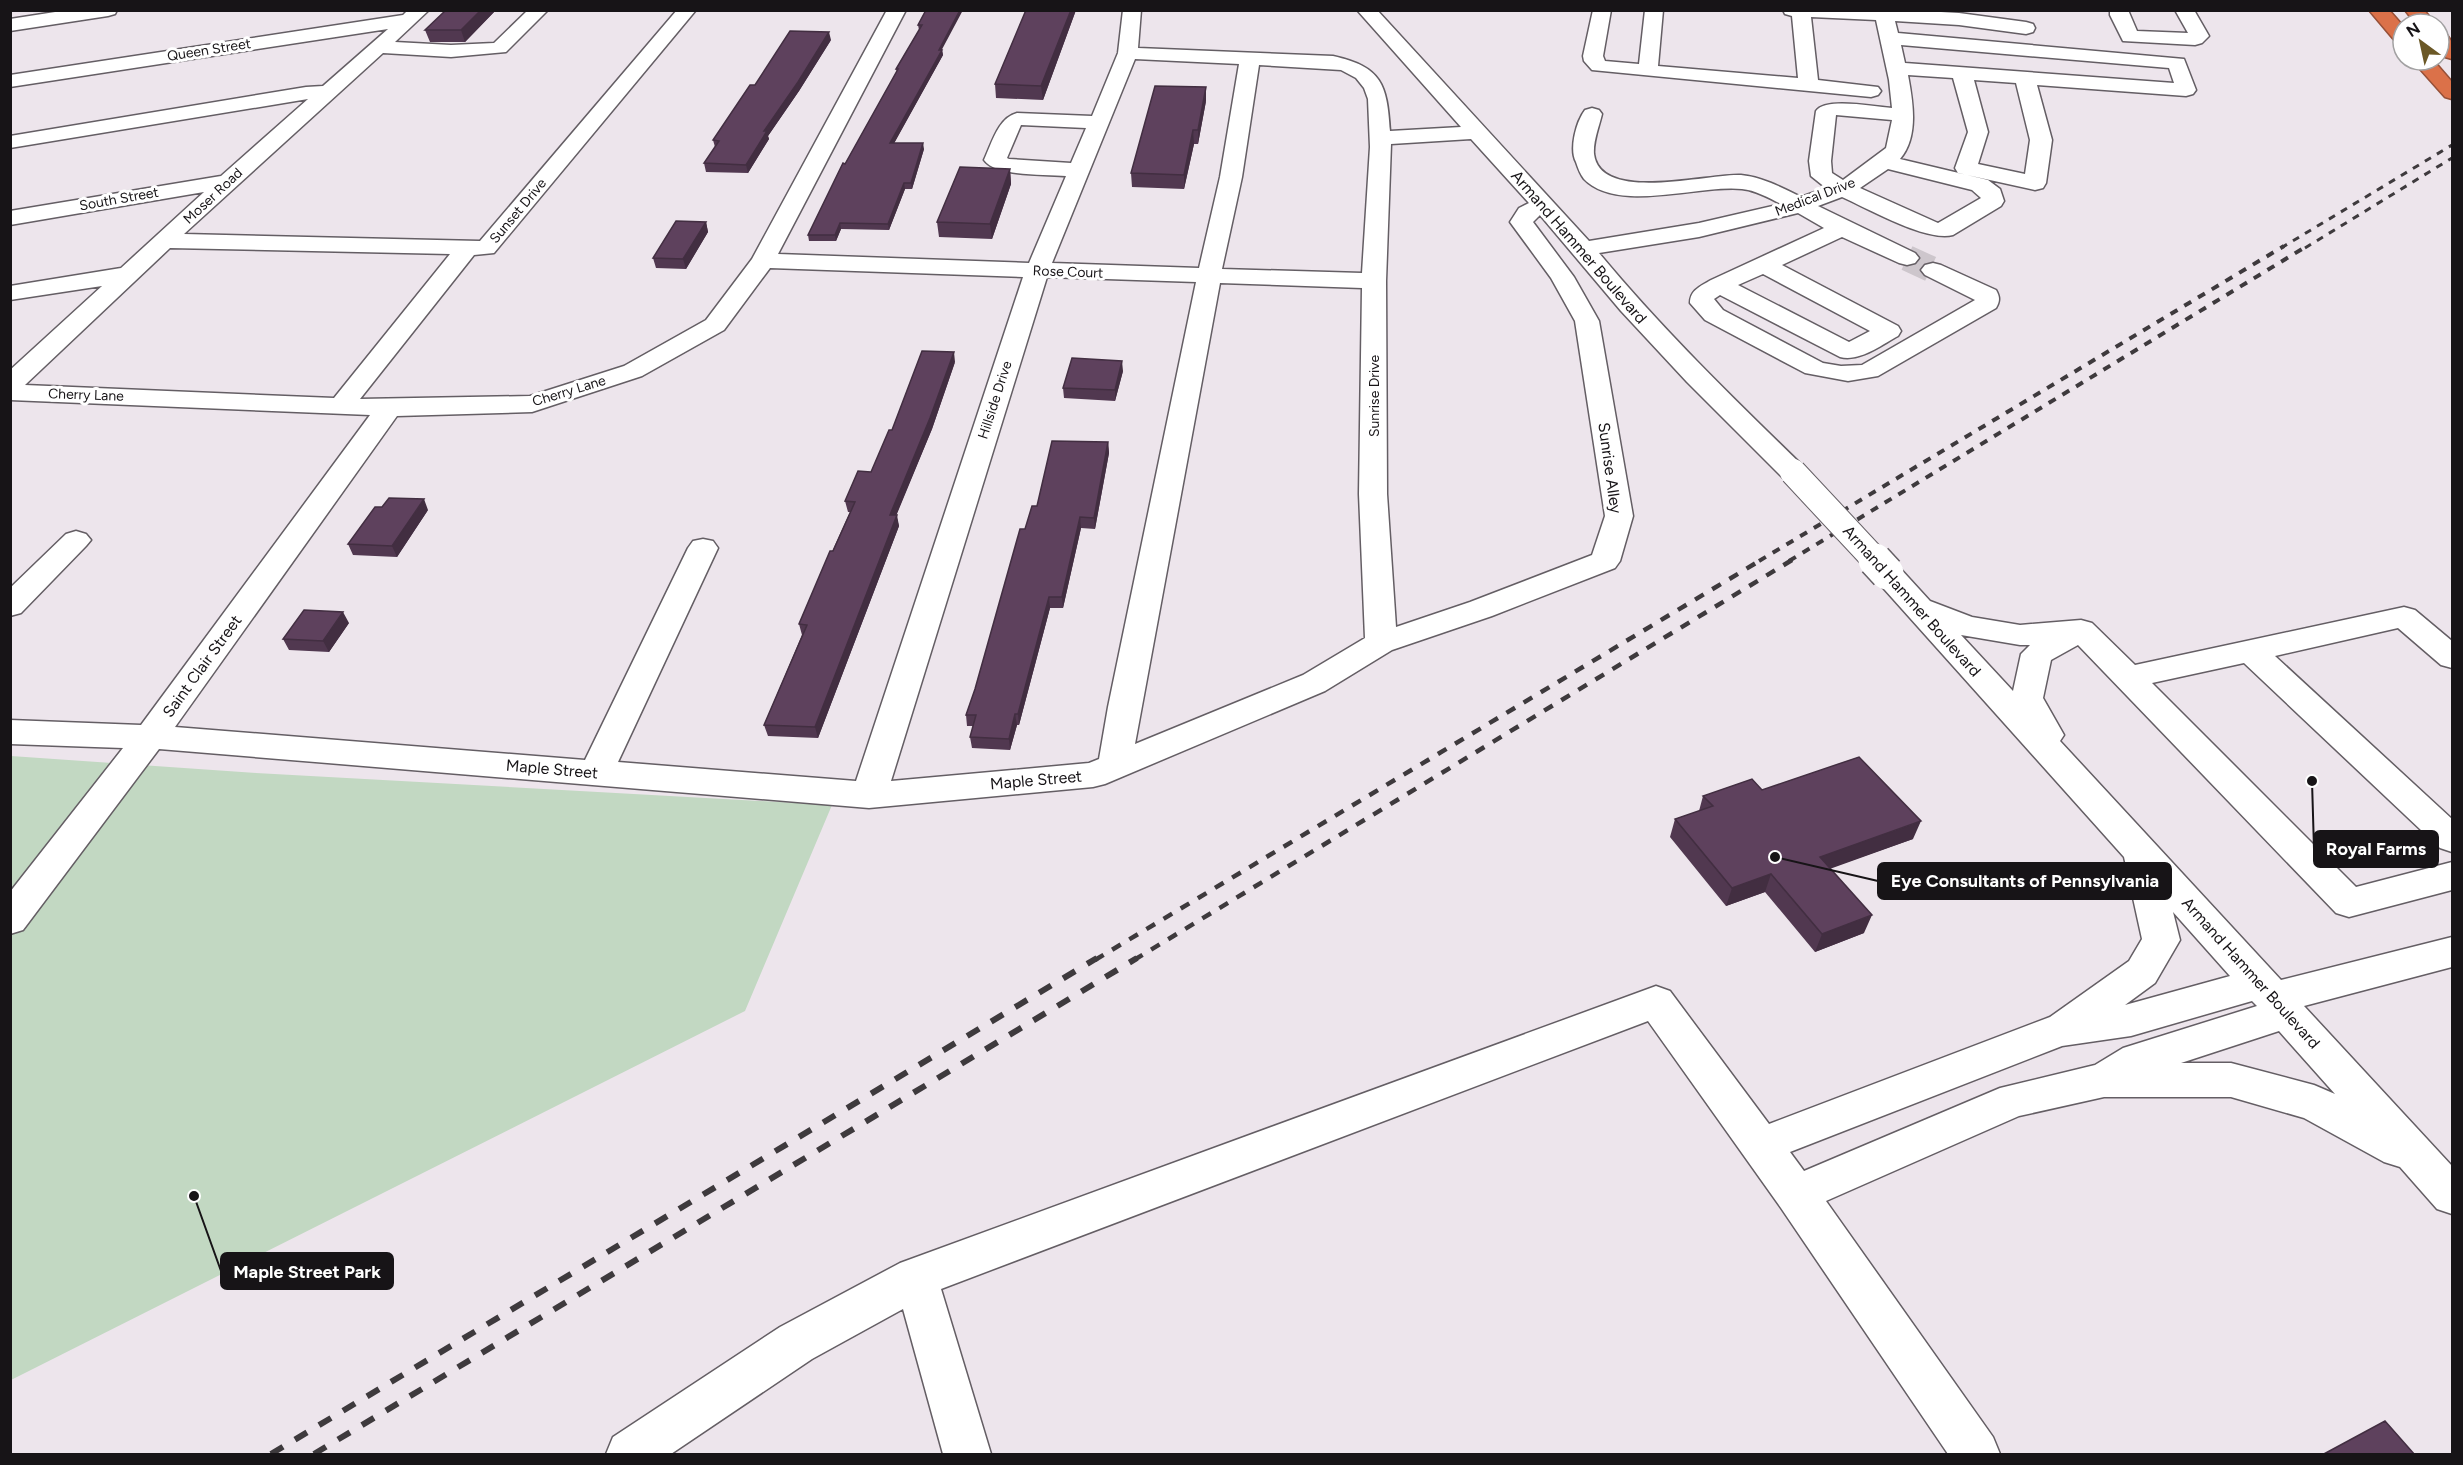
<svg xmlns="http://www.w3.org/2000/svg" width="2463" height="1465" font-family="Figtree,sans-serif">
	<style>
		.green { fill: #c2d8c2 }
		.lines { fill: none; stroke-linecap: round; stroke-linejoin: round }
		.minor-tunnel { stroke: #cdc6cc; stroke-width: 26; stroke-dasharray: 26 13; stroke-linecap: butt }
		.minor-casing { stroke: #645e64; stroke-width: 3 }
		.highway-casing { stroke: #965038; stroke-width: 3 }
		.minor { fill: #fff; fill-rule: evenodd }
		.highway { fill: #db7149; fill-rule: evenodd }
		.rail-far3 { stroke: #3e3a3d; stroke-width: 3; stroke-dasharray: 7 7; stroke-linecap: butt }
		.rail-far2 { stroke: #3e3a3d; stroke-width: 4; stroke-dasharray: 8 8; stroke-linecap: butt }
		.rail-far1 { stroke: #3e3a3d; stroke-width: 4.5; stroke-dasharray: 10 10; stroke-linecap: butt }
		.rail { stroke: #3e3a3d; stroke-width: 6; stroke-dasharray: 14 14; stroke-linecap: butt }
		.minor-bridge-far1-casing { stroke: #645e64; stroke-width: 28; stroke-linecap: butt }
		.minor-bridge-casing { stroke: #645e64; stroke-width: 36; stroke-linecap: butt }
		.minor-bridge-far1 { stroke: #fff; stroke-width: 26 }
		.minor-bridge { stroke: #fff; stroke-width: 33 }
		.wall { fill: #513850 }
		.shaded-wall { fill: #422e41 }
		.building { fill: #5e415d; stroke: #422e41; stroke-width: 1.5 }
		.labels { text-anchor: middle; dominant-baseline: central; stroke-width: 6; stroke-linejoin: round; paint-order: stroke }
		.far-street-label { font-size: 14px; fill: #171417; stroke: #fff }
		.street-label { font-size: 16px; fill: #171417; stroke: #fff }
		.leader { fill: none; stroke: #171417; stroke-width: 2 }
		.callout-dot { fill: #171417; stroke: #fff; stroke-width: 2 }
		.callout { fill: #171417; stroke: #171417; stroke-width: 2 }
		.callout-label { font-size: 18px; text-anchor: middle; font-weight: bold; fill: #fff }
	</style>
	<rect width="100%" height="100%" fill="#ede5ec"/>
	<path class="green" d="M11 756 256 773 832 805 745 1011 11 1380Z"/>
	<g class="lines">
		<path class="minor-tunnel" d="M1907 258 1933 270"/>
		<defs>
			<path id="minor" d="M68 10H117L115 14 108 16 10 31V19Z
				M408 10H429L395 42 451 45 494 43 528 10H548L506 52 451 57 383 53 184 234 480 241 677 10H696L494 253 474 255 360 399 530 396 624 366 706 320 752 259 887 10H906L778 254 1029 263 1066 176C1045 174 996 177 984 160 992 143 998 118 1017 113L1092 116 1118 53 1123 10H1141L1138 48 1333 56C1382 67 1387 84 1390 131L1461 127 1357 10H1377L1589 241 1699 223 1781 204C1769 198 1755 190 1742 189 1700 184 1618 214 1584 179 1580 174 1578 168 1576 162 1569 149 1576 122 1585 110L1592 108 1599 110 1602 114C1599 127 1593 141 1594 154 1600 204 1709 173 1741 175 1762 177 1783 188 1801 197L1826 188 1811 176 1809 161 1816 111C1826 97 1875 107 1892 108L1889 80 1876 20 1811 17 1818 80 1878 87 1881 91 1878 95 1871 97 1592 70 1584 61 1583 56 1593 10H1611L1603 56 1605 61 1639 64 1645 10H1663L1658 66 1798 78 1792 16 1785 14 1783 10H1905L1959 13 2026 22 2033 24 2035 28 2033 32 2026 34 1959 25 1895 21 1898 33 2184 59 2196 90 2193 94 2186 96 2037 85 2052 140 2046 183 2043 188 2035 190 1958 173 1955 168 1968 132 1953 78 1908 75C1913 102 1919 137 1900 159L1988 180 2000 189 2004 201 2001 206 1953 235C1926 242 1869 209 1842 197L1818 206 1915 253 1919 258 1915 263 1907 265 1899 263 1842 237 1782 265 1898 326 1901 331 1898 336C1881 345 1860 362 1840 357L1720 295 1714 299 1723 310 1823 363 1841 366 1862 365 1975 300 1925 275 1921 270 1925 265 1933 263 1941 265 1996 290C2000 297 2000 301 1996 308L1878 376 1848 381 1805 373 1705 320 1690 303C1690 290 1701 286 1711 280L1824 228 1798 213 1699 237 1599 253C1662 329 1732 397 1803 466L1807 472 1803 478 1793 480 1783 478 1687 382 1621 311 1540 215 1533 222 1574 277 1599 321 1633 516 1620 561 1615 568 1492 616 1392 650 1325 691 1105 784 1093 787 869 808 159 749 23 930 10 934V892L123 748 10 744V720L141 725 370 415 10 400V370L102 286 10 300V286L121 268 204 192 10 225V211L221 176 308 99 10 148V136L306 87 323 86 388 29 10 87V75L403 15ZM1901 45 2169 68 2174 83 1905 63ZM1135 59 1239 64 1220 177 1199 268 1052 263ZM1259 65 1341 70 1356 78 1364 88 1368 99 1370 147 1362 273 1222 269 1242 177ZM1974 80 2016 83 2030 140 2025 174 1978 164 1988 132ZM1836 115 1892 120 1886 148 1843 180 1832 173 1831 161ZM1021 125 1086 128 1071 163 1009 159 1007 158ZM1471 139 1529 203 1519 208 1510 222 1551 278 1575 321 1605 516 1592 555 1470 602 1396 627 1387 494 1386 281 1391 144ZM1888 169 1972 190 1981 198 1938 223 1860 188ZM170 248 450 254 334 398 25 385ZM770 268 1023 277 856 781 618 762 718 548 713 541 703 539 693 541 688 548 585 760 175 727 397 416 532 412 642 376 724 330ZM1763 274 1870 331 1849 342 1738 285ZM1047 277 1196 282 1108 707 1099 759 1089 763 891 781ZM1220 283 1362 288 1359 494 1365 638 1303 675 1135 744Z
				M2110 10H2128L2137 31 2188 33 2175 10H2194L2209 36 2202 43 2195 45 2123 41 2110 15Z
				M76 531 86 534 91 540 86 546 21 613 10 616V588L66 534Z
				M1887 563 1898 566 1930 601 1972 617 2020 625 2081 620 2092 623 2135 665 2404 607 2415 610 2452 641V668L2441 665 2398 628 2275 656 2452 819V852L2440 848 2244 663 2152 683 2356 887 2452 862V890L2349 917 2336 913 2078 645 2051 660 2043 698 2064 735 2060 741 2281 980 2452 937V967L2304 1006 2452 1166V1214L2437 1209 2400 1167 2384 1162 2304 1118 2231 1097H2104L2019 1116 1826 1201 1993 1437 2000 1454H1948L1781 1208 1648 1021 941 1289 991 1454H943L903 1309 812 1359 671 1454H606L613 1437 780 1327 900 1263 1656 986 1670 991 1769 1124 2050 1017 2129 961 2142 939 2124 857 1876 580 1872 573 1876 566ZM1961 635 2020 645H2030L2021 654 2013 691ZM2173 912 2230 976 2125 1005 2155 983 2180 940ZM2252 1001 2257 1006 2123 1048 2095 1065 2000 1088 1804 1171 1790 1152 2062 1046 2131 1036ZM2279 1031 2335 1094 2314 1085 2231 1063H2181Z"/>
			<path id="highway" d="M2369 10H2389L2403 26V44L2396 42Z
				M2405 10H2424L2435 24H2416Z
				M2439 32 2446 34 2452 42V59L2445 57 2439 50Z
				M2412 60H2433L2452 82V99L2445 97Z"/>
		</defs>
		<use href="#minor" class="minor-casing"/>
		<use href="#highway" class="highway-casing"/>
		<use href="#minor" class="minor"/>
		<use href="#highway" class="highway"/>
		<path class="rail-far3" d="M2281 248 2452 145
			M2305 248 2452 158"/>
		<path class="rail-far2" d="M1759 561 2284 246
			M1789 561 2307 246"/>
		<path class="rail-far1" d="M1095 960 1761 560
			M1134 960 1792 560"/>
		<path class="rail" d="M271 1454 1097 958
			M314 1454 1137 958"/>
		<defs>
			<path id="minor-bridge-far1" d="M1793 472 1876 561"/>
			<path id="minor-bridge" d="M1875 560 1887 573"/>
		</defs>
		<use href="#minor-bridge-far1" class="minor-bridge-far1-casing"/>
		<use href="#minor-bridge" class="minor-bridge-casing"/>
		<use href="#minor-bridge-far1" class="minor-bridge-far1"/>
		<use href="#minor-bridge" class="minor-bridge"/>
	</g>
	<path class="wall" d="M496 10 465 42H430L425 30Z
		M926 10 942 50 943 55 894 143 924 149 912 189H905L889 230 841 229 836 241H809L808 235 845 164 897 72 896 69 919 30 918 25Z
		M1076 10 1043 100 996 98 995 84Z
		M831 40 799 91 768 136 769 139 748 173 706 172 704 163 715 147 713 140 755 85Z
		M1206 101 1198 144H1194L1184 189 1132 187 1131 173Z
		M1010 169 1011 184 992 239 939 237 937 222Z
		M706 222 708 232 686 269 656 268 653 258Z
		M955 362 932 429 896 515 899 526 818 738 768 736 764 725 802 635 799 624 850 512H848L845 501 871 472Z
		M1123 371 1115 401 1064 398 1063 388Z
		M1108 442 1109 453 1095 529 1081 528 1063 608H1050L1019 725H1017L1010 750 972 748 970 737 973 726H967L966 715 975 689 1025 529 1037 506Z
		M428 510 397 557 353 555 348 544Z
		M349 623 329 652 289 650 283 639Z
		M1762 790 1913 839 1830 868 1864 933 1815 952 1765 892 1726 906 1670 837 1675 819 1699 811 1703 796Z"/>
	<path class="shaded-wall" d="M481 10H496L465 42 461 30Z
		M960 10H963L939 55V50Z
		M1071 10H1076L1043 100 1041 86Z
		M829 32 831 40 799 91 768 136 769 139 748 173 746 165 764 131Z
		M942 50 943 55 891 149 890 143Z
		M1206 87V101L1198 144V130Z
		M1193 130 1194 144 1184 189V175Z
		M923 143 924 149 912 189 911 183Z
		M1010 169 1011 184 992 239 990 224Z
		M904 183 905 189 889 230 888 224Z
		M706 222 708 232 686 269 683 259Z
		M840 223 841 229 836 241 835 235Z
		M954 352 955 362 932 429 892 526 890 515Z
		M1122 361 1123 371 1115 401V390Z
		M1108 442 1109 453 1095 529 1094 518Z
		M424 499 428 510 397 557 392 546Z
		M897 515 899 526 818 738 815 727Z
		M1080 517 1081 528 1063 608 1062 597Z
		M1049 597 1050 608 1019 725 1018 714Z
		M343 612 349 623 329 652 323 641Z
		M1015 714 1017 725 1010 750 1009 739Z
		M1921 821 1913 839 1813 875 1820 857Z
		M1771 874 1765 892 1726 906 1732 888Z
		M1872 915 1864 933 1815 952 1822 934Z"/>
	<path class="building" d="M446 10H481L461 30H425Z
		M926 10H960L939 50H942L890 143H923L911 183H904L888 224 840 223 835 235H808L843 163 845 164 898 69H896L922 25H918Z
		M1026 10H1071L1041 86 995 84Z
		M790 31 829 32 798 82 764 131H767L746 165 704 163 719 141 713 140 750 85H755Z
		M1155 86 1206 87 1198 130H1193L1184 175 1131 173Z
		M960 167 1010 169 990 224 937 222Z
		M676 221 706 222 683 259 653 258Z
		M922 351 954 352 930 418 890 515H897L815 727 764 725 807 625 799 624 830 551H833L855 502 845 501 858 471 871 472 889 430H892Z
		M1072 358 1122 361 1115 390 1063 388Z
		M1052 441 1108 442 1094 518 1080 517 1062 597H1049L1018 714H1015L1009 739 970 737 976 715H966L975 689 1020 529H1025L1032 506H1037Z
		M389 498 424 499 392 546 348 544 375 507H382Z
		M304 610 343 612 323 641 283 639Z
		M1859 757 1921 821 1820 857 1872 915 1822 934 1771 874 1732 888 1675 819 1713 806 1703 796 1752 779 1762 790Z
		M2385 1421 2415 1455H2322Z"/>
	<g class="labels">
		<g class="far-street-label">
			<text transform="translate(209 50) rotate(-9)">Queen Street</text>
			<text transform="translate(213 196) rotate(-43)">Moser Road</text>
			<text transform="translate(1815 197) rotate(-21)">Medical Drive</text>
			<text transform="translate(119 199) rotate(-10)">South Street</text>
			<text transform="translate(518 211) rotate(-50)">Sunset Drive</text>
			<text transform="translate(1068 272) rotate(2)">Rose Court</text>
			<text transform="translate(569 391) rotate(-17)">Cherry Lane</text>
			<text transform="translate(86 395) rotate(2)">Cherry Lane</text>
			<text transform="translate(1374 396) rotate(-90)">Sunrise Drive</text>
			<text transform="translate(995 400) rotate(-72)">Hillside Drive</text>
		</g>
		<g class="street-label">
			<text transform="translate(1579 247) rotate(49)">Armand Hammer Boulevard</text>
			<text transform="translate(1610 468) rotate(82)">Sunrise Alley</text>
			<text transform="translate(1912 601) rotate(48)">Armand Hammer Boulevard</text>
			<text transform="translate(202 666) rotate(-54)">Saint Clair Street</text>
			<text transform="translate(552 769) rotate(5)">Maple Street</text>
			<text transform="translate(1036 780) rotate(-5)">Maple Street</text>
			<text transform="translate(2251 973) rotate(48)">Armand Hammer Boulevard</text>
		</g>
	</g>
	<path class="leader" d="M2312 781L2314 849M1775 857L1878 881M194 1196L221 1271"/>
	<g class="callout-dot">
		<circle cx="2312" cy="781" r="6"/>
		<circle cx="1775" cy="857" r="6"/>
		<circle cx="194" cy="1196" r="6"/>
	</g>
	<g class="callout">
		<rect x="2314" y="831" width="124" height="36" rx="6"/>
		<rect x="1878" y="863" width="293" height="36" rx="6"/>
		<rect x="221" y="1253" width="172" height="36" rx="6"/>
	</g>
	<g class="callout-label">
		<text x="2376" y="855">Royal Farms</text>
		<text x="2025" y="887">Eye Consultants of Pennsylvania</text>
		<text x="307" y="1278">Maple Street Park</text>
	</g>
	<rect width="2463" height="1465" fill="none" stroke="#171417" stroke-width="24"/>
	<g transform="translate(2421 42) rotate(327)"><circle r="28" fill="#ffffff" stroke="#a2a1a2" stroke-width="1.5"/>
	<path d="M0-4.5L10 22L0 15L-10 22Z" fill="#6b5826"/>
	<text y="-9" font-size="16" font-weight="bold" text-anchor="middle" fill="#171417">N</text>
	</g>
</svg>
